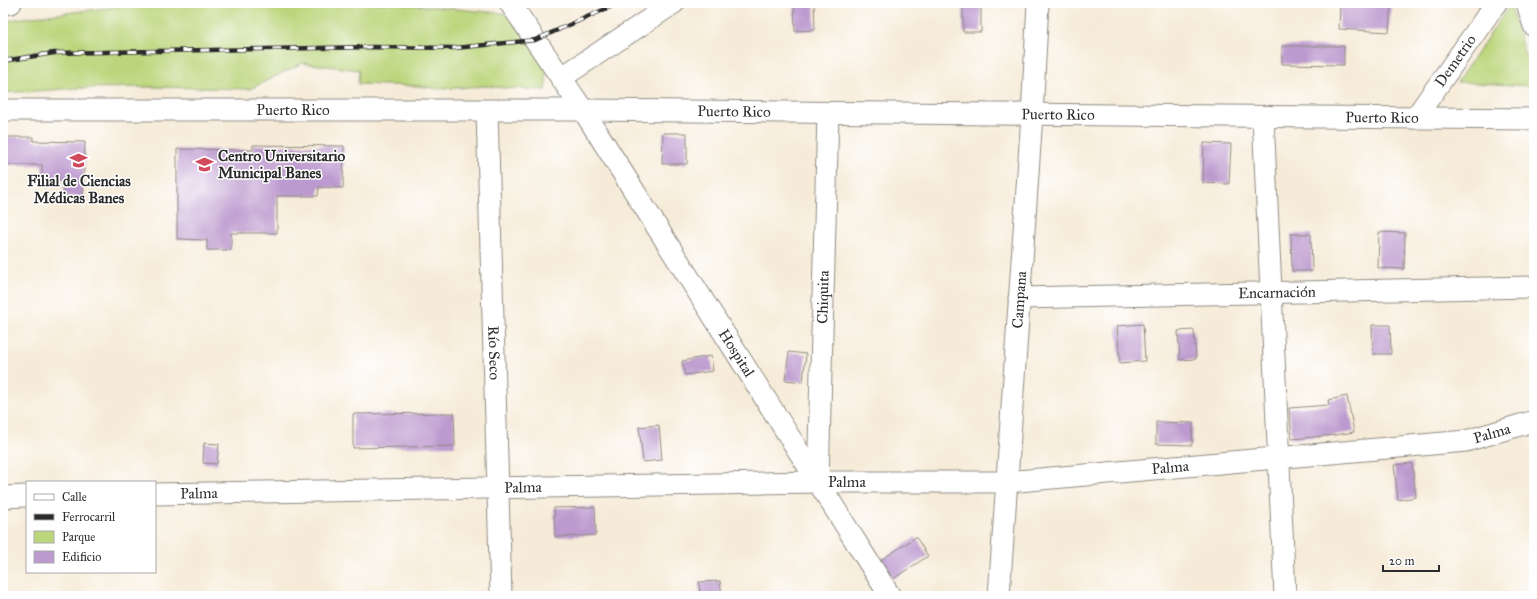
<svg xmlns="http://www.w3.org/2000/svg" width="1537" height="599" font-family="'IM FELL Great Primer',serif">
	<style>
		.green { fill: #bbd57b; stroke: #738053 }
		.building { fill: #bc99ce }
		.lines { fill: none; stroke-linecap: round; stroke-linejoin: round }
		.minor-casing { stroke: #908b82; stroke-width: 23 }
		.minor { stroke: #fff; stroke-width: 21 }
		.rail-casing { stroke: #2b2b2b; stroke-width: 4.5 }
		.rail { stroke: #fff; stroke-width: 3; stroke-dasharray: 9; stroke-linecap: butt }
		.labels { text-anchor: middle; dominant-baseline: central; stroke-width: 3; stroke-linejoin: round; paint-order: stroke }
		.street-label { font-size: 15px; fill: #2b2b2b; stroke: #fff }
		.poi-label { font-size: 15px; font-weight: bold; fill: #2b2b2b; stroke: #fff; text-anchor: start }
	</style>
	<rect width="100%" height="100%" fill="#fff"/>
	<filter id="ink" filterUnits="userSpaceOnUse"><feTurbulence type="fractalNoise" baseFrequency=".025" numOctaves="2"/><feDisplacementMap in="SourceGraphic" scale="8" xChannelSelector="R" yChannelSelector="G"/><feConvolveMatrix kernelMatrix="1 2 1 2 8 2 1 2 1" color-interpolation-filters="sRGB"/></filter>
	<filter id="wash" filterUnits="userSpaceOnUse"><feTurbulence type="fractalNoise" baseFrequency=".012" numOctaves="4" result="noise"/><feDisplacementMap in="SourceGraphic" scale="16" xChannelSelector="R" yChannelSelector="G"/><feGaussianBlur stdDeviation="0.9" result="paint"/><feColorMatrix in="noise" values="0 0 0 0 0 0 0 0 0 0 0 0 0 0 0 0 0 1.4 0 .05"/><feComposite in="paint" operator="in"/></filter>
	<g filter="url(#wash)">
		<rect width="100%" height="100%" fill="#f6ebd8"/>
		<path class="green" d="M148 3H392L511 14 546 66V90L505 88 487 86 441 89 417 86 358 84 359 70 302 63 250 89 154 87 82 88 3 93V22L16 19Z
			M1510 5 1534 86 1457 82Z"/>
		<g id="blocks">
			<path class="building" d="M794 3H814L815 30 795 31Z
				M963 3H981V32H963Z
				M1340 3H1391L1389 32 1339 29Z
				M1282 46H1344V65L1282 64Z
				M663 133H687V164H662Z
				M3 137H33V141L85 142 83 197 64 196V180H42V165H3Z
				M1204 143 1231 144 1229 184 1203 183Z
				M253 145 344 146 343 188 319 187 318 196H277V233H231V250H207V240L177 239V149L253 150Z
				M1379 232 1405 233 1404 269 1378 268Z
				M1291 234H1311L1312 271H1292Z
				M1143 324 1145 361 1120 363 1117 326Z
				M1372 325H1390L1391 354H1373Z
				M1194 330 1196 359 1180 360 1178 331Z
				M789 352 806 354 803 382 785 380Z
				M711 356 713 371 685 375 682 361Z
				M1347 396 1354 432 1335 435 1292 439 1289 408 1329 405 1328 400Z
				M454 413 455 446 353 448V414Z
				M1156 422 1193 423 1192 445 1156 444Z
				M659 425 662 460 643 462 639 427Z
				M204 443 219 444 217 464 203 463Z
				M1412 463 1416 497 1398 500 1394 465Z
				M595 507 596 535 555 537 554 508Z
				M916 537 928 556 893 579 881 560Z
				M720 581 722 596H700L699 582Z"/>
		</g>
	</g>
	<g filter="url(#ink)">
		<use href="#blocks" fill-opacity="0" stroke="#908b82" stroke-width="1"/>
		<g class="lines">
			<defs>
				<g id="minor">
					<path id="s1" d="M510 3 583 110 890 596"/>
					<path d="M1527 3 1534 26"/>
					<path d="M3 4 11 3"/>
					<path d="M561 78 674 3"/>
					<path id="s2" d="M3 110H583L1534 119"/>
					<path id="s3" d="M487 111 501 596"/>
					<path d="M1263 117 1285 596"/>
					<path id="s4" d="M1415 118 1496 3"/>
					<path id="s5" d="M1019 298 1534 287"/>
					<path id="s6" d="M818 482 828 113"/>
					<path id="s7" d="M155 494 818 482H1007L1466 441 1534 421"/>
					<path d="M3 497 27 496"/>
					<path id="s8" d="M999 596 1032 115 1038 3"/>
				</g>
			</defs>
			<use href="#minor" class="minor-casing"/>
			<use href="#minor" class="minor"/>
			<defs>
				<path id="rail" d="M3 61 54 53 374 47 455 48 535 40 619 3"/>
			</defs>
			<use href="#rail" class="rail-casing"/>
			<use href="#rail" class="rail"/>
		</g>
	</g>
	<defs>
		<symbol id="university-bare" viewBox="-9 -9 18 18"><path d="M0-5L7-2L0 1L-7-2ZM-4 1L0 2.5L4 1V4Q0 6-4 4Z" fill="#d1495b" stroke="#fff" stroke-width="2.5" paint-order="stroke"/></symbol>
	</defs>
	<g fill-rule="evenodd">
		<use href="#university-bare" x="66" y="148" width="25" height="25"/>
		<use href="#university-bare" x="192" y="152" width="25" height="25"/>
	</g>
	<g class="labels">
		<g class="street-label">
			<text stroke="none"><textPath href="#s4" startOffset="70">Demetrio</textPath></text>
			<text stroke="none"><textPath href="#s2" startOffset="290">Puerto Rico</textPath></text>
			<text stroke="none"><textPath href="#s2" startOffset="731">Puerto Rico</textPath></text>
			<text stroke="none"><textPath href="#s2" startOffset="1055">Puerto Rico</textPath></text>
			<text stroke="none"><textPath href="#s2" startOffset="1379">Puerto Rico</textPath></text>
			<text stroke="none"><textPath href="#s5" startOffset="258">Encarnación</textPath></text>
			<text stroke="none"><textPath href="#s6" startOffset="185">Chiquita</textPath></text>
			<text stroke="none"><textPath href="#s8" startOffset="297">Campana</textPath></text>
			<text stroke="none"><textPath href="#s3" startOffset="242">Río Seco</textPath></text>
			<text stroke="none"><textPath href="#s1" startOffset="417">Hospital</textPath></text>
			<text stroke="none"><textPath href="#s7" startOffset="1340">Palma</textPath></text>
			<text stroke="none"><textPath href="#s7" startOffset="1016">Palma</textPath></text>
			<text stroke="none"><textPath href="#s7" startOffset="692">Palma</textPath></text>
			<text stroke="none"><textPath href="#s7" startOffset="368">Palma</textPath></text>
			<text stroke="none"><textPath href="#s7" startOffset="44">Palma</textPath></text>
		</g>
		<g class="poi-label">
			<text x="218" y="156">Centro Universitario<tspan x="218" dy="17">Municipal Banes</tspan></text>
			<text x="79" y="181" text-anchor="middle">Filial de Ciencias<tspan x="79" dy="17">Médicas Banes</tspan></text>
		</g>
	</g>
	<rect width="1537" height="599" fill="none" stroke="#fff" stroke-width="16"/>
	<rect x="26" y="481" width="130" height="92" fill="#ffffff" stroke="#aaaaaa"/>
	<rect x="34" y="494" width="20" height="6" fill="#ffffff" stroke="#aaaaaa"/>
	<text x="62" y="501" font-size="12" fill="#2b2b2b">Calle</text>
	<rect x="34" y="514" width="20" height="6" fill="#2b2b2b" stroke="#aaaaaa"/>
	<text x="62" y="521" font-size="12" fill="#2b2b2b">Ferrocarril</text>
	<rect x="34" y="531" width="20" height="12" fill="#bbd57b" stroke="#aaaaaa"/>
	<text x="62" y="541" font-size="12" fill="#2b2b2b">Parque</text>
	<rect x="34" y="551" width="20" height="12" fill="#bc99ce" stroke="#aaaaaa"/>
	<text x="62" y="561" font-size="12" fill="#2b2b2b">Edificio</text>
	<path d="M1383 565v6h56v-6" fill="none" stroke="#2b2b2b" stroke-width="2"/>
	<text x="1389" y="565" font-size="12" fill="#2b2b2b" stroke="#ffffff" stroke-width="3" paint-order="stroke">20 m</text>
</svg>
